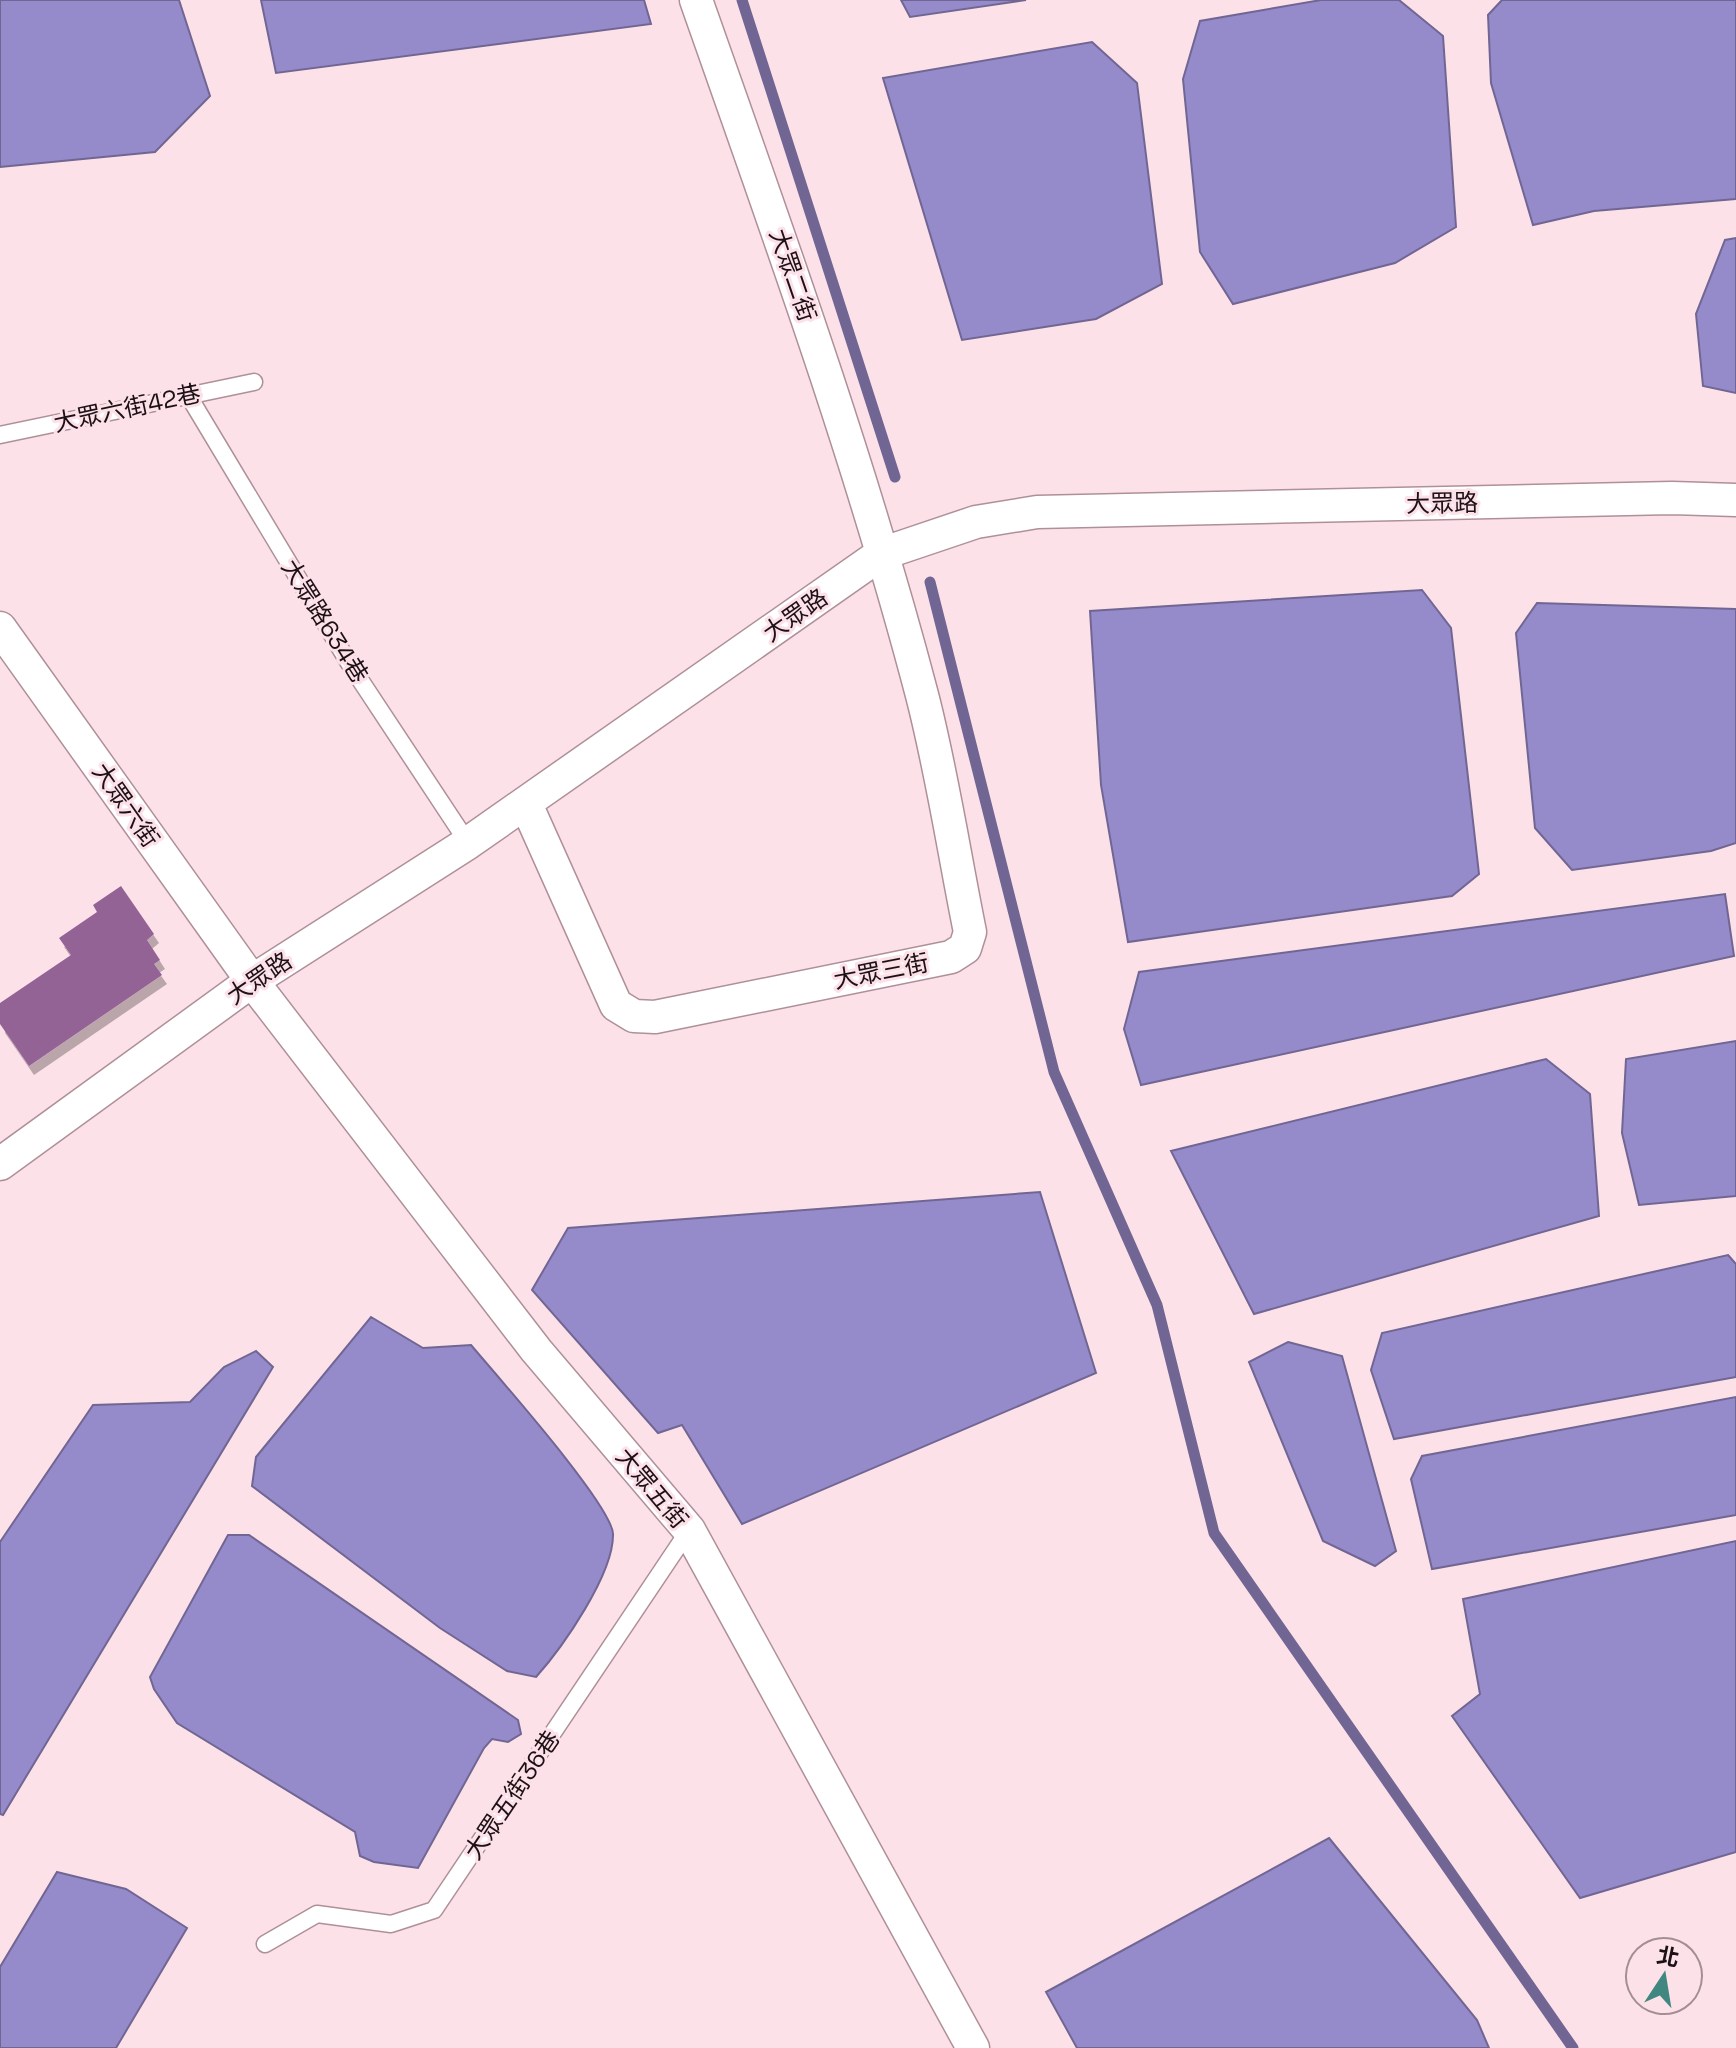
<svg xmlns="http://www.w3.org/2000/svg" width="1736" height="2048" font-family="'Space Grotesk','Noto Sans TC',sans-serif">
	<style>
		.water { fill: #958bca; stroke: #716693; stroke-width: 2 }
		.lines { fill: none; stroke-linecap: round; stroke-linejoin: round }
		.stream { stroke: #716693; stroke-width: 11 }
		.building { fill: #936395; filter: url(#shadow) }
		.service-casing { stroke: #af9098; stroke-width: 19 }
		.minor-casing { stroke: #af9098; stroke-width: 35 }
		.service { stroke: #fff; stroke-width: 16 }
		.minor { stroke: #fff; stroke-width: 32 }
		.labels { text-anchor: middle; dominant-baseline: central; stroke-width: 6; stroke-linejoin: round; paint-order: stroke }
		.street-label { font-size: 24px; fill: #1c1114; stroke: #fde1e9 }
	</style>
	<defs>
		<filter id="shadow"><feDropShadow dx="5" dy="9" stdDeviation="0" flood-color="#0004"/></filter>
	</defs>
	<rect width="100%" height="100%" fill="#fde1e9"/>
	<path class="water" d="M0 0H179L210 96 155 152 0 167Z
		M261 0H644L651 24 276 73Z
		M901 0H1026L910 17Z
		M1321 0H1399L1443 36 1456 227 1395 263 1233 304 1200 252 1183 79 1200 21Z
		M1502 0H1736V199L1594 211 1533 225 1491 83 1488 15Z
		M1092 42 1137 83 1162 284 1096 319 962 340 883 78Z
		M1736 238V393L1703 386 1696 314 1725 240Z
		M1422 590 1451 628 1479 874 1452 896 1128 942 1101 785 1090 611Z
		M1537 603 1736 609V843L1711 851 1572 870 1535 828 1516 633Z
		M1725 894 1734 956 1141 1085 1124 1029 1139 972Z
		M1736 1041V1196L1639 1205 1622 1133 1626 1059Z
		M1546 1059 1590 1094 1599 1216 1254 1314 1171 1151Z
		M1040 1192 1096 1373 742 1524 682 1425 658 1433 532 1290 568 1228Z
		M1728 1255 1736 1264V1377L1394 1439 1371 1370 1382 1333Z
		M371 1317 423 1348 471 1345C496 1375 612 1505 613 1534 614 1574 562 1648 536 1677L507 1671 440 1628 252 1486 256 1457Z
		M1288 1342 1342 1356 1396 1551 1375 1566 1323 1541 1249 1362Z
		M256 1351 273 1367 3 1815 0 1814V1542L93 1405 190 1402 224 1367Z
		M1736 1397V1515L1432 1569 1411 1479 1422 1456Z
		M228 1535H249L518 1720 521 1734 508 1742 492 1739 484 1748 418 1868 374 1862 360 1856 355 1832 177 1723 154 1689 150 1677Z
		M1736 1541V1852L1580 1898 1452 1716 1480 1694 1463 1599Z
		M1329 1838 1477 2020 1489 2048H1077L1046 1992Z
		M57 1872 126 1889 187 1928 116 2048H0V1967Z"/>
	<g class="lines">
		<path class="stream" d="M742 0 895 477
			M930 582 1054 1072 1157 1305 1214 1533 1573 2048"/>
	</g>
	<path class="building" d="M121 886 154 934 147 940 160 960 154 964 162 975 29 1066 0 1024V1003L71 955 59 938 97 912 93 905Z"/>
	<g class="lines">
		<defs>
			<path id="service" d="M188 395 349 663 468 843
				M0 435 254 382
				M265 1944 317 1914 391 1924 434 1910 689 1530"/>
			<path id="minor" d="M0 628 252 981 536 1350 689 1530 973 2048
				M526 804 616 1005 634 1016 655 1017 951 957 965 948 970 932C954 853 942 772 922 695 860 459 777 230 696 0
				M0 1164 252 981 468 843 881 554 976 522 1037 512 1672 498 1736 500"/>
		</defs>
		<use href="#service" class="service-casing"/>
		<use href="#minor" class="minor-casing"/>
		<use href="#service" class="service"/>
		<use href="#minor" class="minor"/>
	</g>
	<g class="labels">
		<g class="street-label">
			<text transform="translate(793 275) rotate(71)">大眾二街</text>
			<text transform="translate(127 408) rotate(-12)">大眾六街42巷</text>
			<text transform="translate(1442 503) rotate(-1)">大眾路</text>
			<text transform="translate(795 615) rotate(-35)">大眾路</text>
			<text transform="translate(325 621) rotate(58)">大眾路634巷</text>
			<text transform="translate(126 805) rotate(55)">大眾六街</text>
			<text transform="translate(881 971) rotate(-11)">大眾三街</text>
			<text transform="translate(259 978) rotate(-34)">大眾路</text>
			<text transform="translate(652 1488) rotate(50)">大眾五街</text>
			<text transform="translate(512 1795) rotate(-56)">大眾五街36巷</text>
		</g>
	</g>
	<g transform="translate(1664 1976) rotate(12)"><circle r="38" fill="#fde1e9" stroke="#a38e94" stroke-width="2"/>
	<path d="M0-6L14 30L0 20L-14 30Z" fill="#418781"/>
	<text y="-12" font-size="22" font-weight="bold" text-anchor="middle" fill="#1c1114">北</text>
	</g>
</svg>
